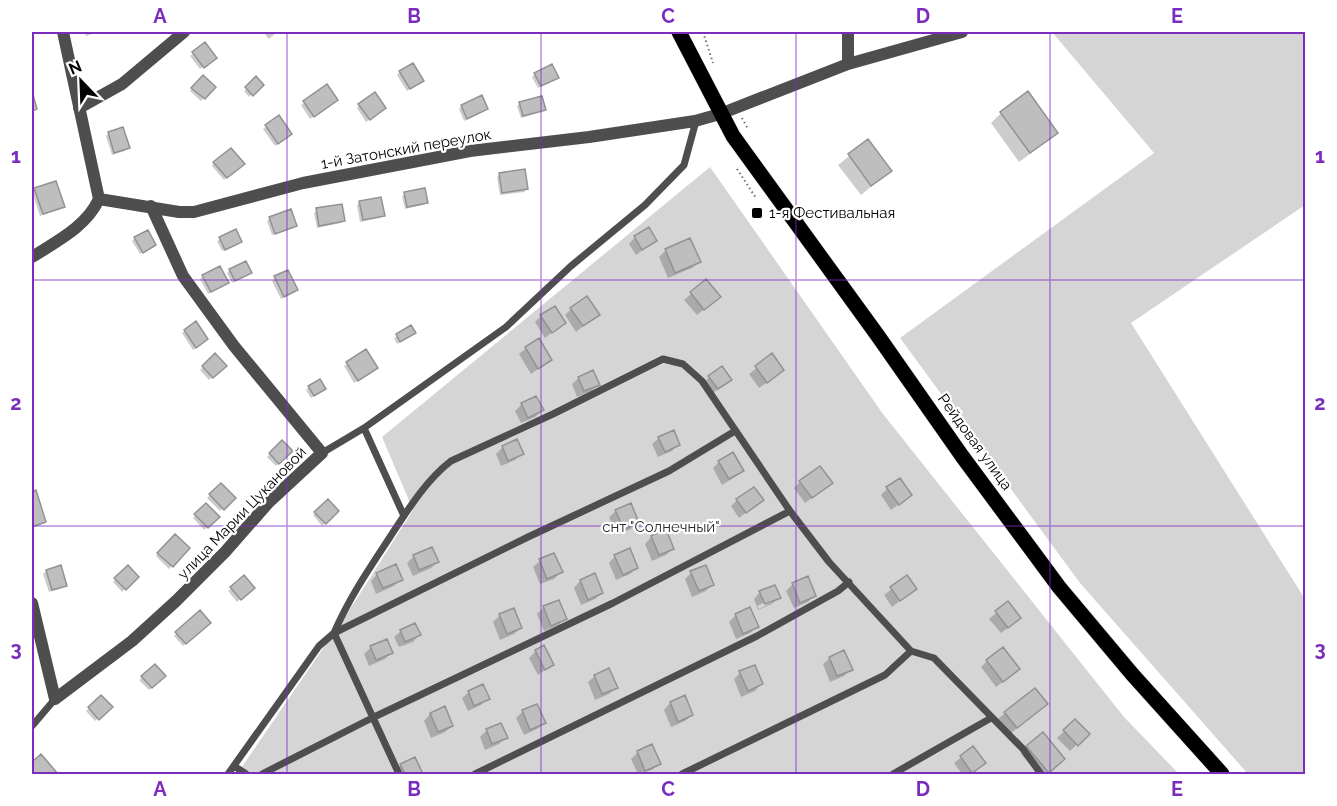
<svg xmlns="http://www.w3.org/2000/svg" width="1337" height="806" font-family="Raleway,sans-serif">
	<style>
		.green { fill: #d5d5d5 }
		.shadow { fill: #0003; fill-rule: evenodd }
		.building { fill: #bebebe; stroke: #929292; stroke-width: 1.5 }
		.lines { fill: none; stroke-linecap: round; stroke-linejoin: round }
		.primary-casing { stroke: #dbdbdb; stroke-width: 16 }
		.path { stroke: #707070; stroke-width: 2; stroke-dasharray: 1.5 3; stroke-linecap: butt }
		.service { stroke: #4e4e4e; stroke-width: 7 }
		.minor { stroke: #4e4e4e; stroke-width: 12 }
		.primary { stroke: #000; stroke-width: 15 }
		.grid { fill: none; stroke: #7b2cbf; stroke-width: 1.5; stroke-opacity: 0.55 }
		.poi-dot { fill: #000; stroke: #fff; stroke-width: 2 }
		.labels { text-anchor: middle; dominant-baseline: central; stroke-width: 4.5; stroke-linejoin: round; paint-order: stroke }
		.street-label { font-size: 15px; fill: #000; stroke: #fff }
		.poi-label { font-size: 15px; fill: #000; stroke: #fff; text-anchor: start }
		.park-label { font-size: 15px; fill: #2c2c2c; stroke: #fff }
		.neatline { fill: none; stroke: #7b2cbf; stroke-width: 2 }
		.grid-label { font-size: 20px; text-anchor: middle; font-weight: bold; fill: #7b2cbf }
	</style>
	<rect width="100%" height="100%" fill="#fff"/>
	<path class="green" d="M1052 32H1305V205L1131 323 1305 599V774H1248L1080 583 900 338 1154 153Z
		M710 167 883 414 1124 717 1179 774H237L354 603 413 510 382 437Z"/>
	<path class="shadow" d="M84 32H99L86 36Z
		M268 32H277L269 39 265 35Z
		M204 44 212 60 200 69 190 56Z
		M400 72 419 83 407 91 397 75Z
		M535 74 554 80 538 88 532 77Z
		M203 77 214 87 201 101 190 91Z
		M256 79 262 85 249 97 244 91Z
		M326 87 333 103 310 119 301 105Z
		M520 103 544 110 541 112 521 118 517 106Z
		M359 105 381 111 366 122 357 108Z
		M462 106 486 109 464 121 459 109Z
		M1001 113 1056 132 1046 142 1019 162 991 123Z
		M278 117 287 137 275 146 263 129Z
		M109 133 128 148 125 151 112 155 106 136Z
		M868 141 890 171 861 195 838 165Z
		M214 163 240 167 224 180 212 166Z
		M500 174 527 189 524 192 500 195 497 177Z
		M35 190 63 207 60 209 40 216 32 192Z
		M405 194 426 202 423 205 405 209 402 196Z
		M360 202 383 215 380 218 360 222 357 205Z
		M317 210 344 220 341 223 317 228 314 213Z
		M270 218 295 226 272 235 267 221Z
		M235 231 237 244 222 251 217 241Z
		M635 237 655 241 636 255 629 244Z
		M135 238 154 245 140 254 132 241Z
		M666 250 699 261 692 268 668 278 659 257Z
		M230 270 250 273 232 283 227 273Z
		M203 276 224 285 208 294 200 279Z
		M275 278 296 290 281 299 272 281Z
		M706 281 712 303 697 315 684 300Z
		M571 309 598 314 576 332 565 315Z
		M541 316 564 323 545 338 535 322Z
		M411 327V335L397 344 394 338Z
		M185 331 204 342 193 350 182 333Z
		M526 348 550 360 531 374 519 354Z
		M366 351 374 371 354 383 344 366Z
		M215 355 225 366 209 380 200 370Z
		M772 356 776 376 759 388 749 374Z
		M709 377 730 379 711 395 703 384Z
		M579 378 598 385 591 391 577 397 572 384Z
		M309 387 324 389 311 398 306 390Z
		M522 404 542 410 535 417 521 423 515 411Z
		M659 438 678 444 672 451 658 457 652 444Z
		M282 442 291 451 276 466 267 457Z
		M503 447 522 454 515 460 501 466 496 454Z
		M719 462 742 471 735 477 722 485 713 468Z
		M800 482 824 489 805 503 794 488Z
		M221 485 234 498 220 511 207 498Z
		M887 489 911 495 891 510 881 495Z
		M35 492 45 521 32 528V493Z
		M737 500H762L739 518 731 506Z
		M328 501 337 511 322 526 313 515Z
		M206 505 218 517 204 530 193 518Z
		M616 511 637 522 631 529 617 535 609 517Z
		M665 531 673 549 666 555 652 561 645 544 651 537Z
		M175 536 188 548 169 569 156 556Z
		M414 556 437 562 431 568 413 576 407 563Z
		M615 556 636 568 630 574 616 580 609 563Z
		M540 561 561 572 554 579 540 584 533 567Z
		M60 567 65 585 62 588 49 592 43 574 46 571Z
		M128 567 137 577 122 592 113 582Z
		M691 573 712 584 706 591 692 597 685 579Z
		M377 574 401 579 394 586 376 594 371 581Z
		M594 575 602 593 595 599 581 605 574 588 580 581Z
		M907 577 915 589 892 607 884 595Z
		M244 578 253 588 237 602 228 591Z
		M793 584 814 596 808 602 794 608 786 591Z
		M760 592 779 597 772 604 758 610 754 599ZM773 599V602L759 609 757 606Z
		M1008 603 1013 624 1001 633 989 619Z
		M544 607 565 619 558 625 544 631 537 614Z
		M513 610 521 627 514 634 500 640 493 622 499 616Z
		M200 612 209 623 183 646 174 636Z
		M736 615 757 627 750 633 736 639 729 622Z
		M401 631 419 635 413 642 399 647 394 637Z
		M371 647 392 652 385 659 369 666 364 654Z
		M536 651 552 665 538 675 529 658Z
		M830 658 851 669 844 676 830 682 823 664Z
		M987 661 1012 675 996 687 981 667Z
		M154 666 164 676 149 690 139 680Z
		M740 673 761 684 755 691 741 697 734 679Z
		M595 676 616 687 609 694 595 700 588 682Z
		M469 692 488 698 481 705 468 711 462 698Z
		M101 697 111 707 95 721 86 711Z
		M684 697 692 715 685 721 671 727 664 710 670 703Z
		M444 708 452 726 445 732 431 738 424 721 430 714Z
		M1039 710 1010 734 998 719 1005 713Z
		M523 711 544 723 537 729 524 735 516 718Z
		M1075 721 1088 734 1070 751 1057 738Z
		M500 725 506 737 499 744 485 750 480 737 486 731Z
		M652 746 659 764 652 770 638 774 631 759 638 752Z
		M1027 747 1057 766 1046 774H1038L1021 754Z
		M973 748 977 769 970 774H962L954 763Z
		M401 765 420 772 417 774H395L394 772Z"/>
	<path class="building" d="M205 42 217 58 204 68 192 52Z
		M413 63 424 81 410 89 399 71Z
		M552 64 559 78 541 86 534 73Z
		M203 75 216 87 205 99 191 88Z
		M256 76 264 85 253 96 245 87Z
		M327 84 338 100 314 117 303 101Z
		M32 91 37 109 32 111Z
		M1028 91 1058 133 1030 153 1000 112Z
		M375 92 386 108 370 120 358 104Z
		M482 95 488 109 467 119 461 105Z
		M542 96 546 110 523 116 519 102Z
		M279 115 292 134 278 144 265 125Z
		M123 127 130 148 114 153 108 132Z
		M868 139 892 171 871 186 848 154Z
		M231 148 245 164 227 178 213 162Z
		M525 169 528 189 502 193 499 173Z
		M56 181 65 207 43 214 34 188Z
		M425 188 428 203 407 207 404 192Z
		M381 197 385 216 363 220 359 201Z
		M342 204 345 221 319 226 316 208Z
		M291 209 297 226 275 234 269 217Z
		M649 227 657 241 642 250 634 236Z
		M236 229 242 242 225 250 219 237Z
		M148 230 156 245 143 253 134 237Z
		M690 238 701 262 675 273 665 249Z
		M246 261 252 273 235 281 229 269Z
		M220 266 229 283 211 292 202 275Z
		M288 270 298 290 284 297 274 276Z
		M706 279 721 297 704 310 690 292Z
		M587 296 600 315 583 326 570 308Z
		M555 306 566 323 552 333 540 315Z
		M196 321 208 339 196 348 184 330Z
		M411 325 416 333 400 342 396 334Z
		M539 338 552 360 538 369 525 347Z
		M366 349 378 368 358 381 346 362Z
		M215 353 227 366 213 378 202 366Z
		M772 353 784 370 767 383 755 366Z
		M722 366 732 380 718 389 708 376Z
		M593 370 600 385 584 391 578 377Z
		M320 379 326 389 314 396 308 386Z
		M536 396 544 410 528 418 521 403Z
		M674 430 680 445 665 452 658 437Z
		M517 439 524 454 508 461 502 446Z
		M282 440 293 451 279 464 269 453Z
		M733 452 744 471 729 479 718 461Z
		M820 466 833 483 812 498 799 481Z
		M900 478 912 495 899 505 886 487Z
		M221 483 236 498 224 510 209 494Z
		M754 487 764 500 746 513 736 499Z
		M36 490 46 522 32 527V492Z
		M328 499 339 511 326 524 314 512Z
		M206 503 220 517 208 528 194 514Z
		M631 503 639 523 624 529 615 510Z
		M666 529 674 549 659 555 651 536Z
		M175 534 190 548 173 567 157 553Z
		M432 547 439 562 419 570 413 555Z
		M630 548 638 568 623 575 614 555Z
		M554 553 563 572 547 579 539 559Z
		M396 564 403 580 383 588 376 573Z
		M61 565 67 586 52 590 46 570Z
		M128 565 139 577 126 590 114 578Z
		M706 565 714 585 699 591 690 571Z
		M595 573 603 593 588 600 580 580Z
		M244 575 255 588 241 600 230 587Z
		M907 575 917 589 900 601 890 587Z
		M808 576 816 596 800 603 792 583Z
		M775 585 781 598 765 604 759 591Z
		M559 600 567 619 551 626 543 606Z
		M1008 601 1021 618 1008 628 995 611Z
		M750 607 759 627 743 634 735 614Z
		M514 608 522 628 507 634 499 614Z
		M200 610 211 623 186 644 175 632Z
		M415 623 421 635 405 642 400 630Z
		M387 639 393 653 376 660 370 646Z
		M544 645 554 665 545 670 535 650Z
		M1003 647 1020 669 1003 682 986 660Z
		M844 650 853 670 837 676 829 657Z
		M155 664 166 676 152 688 141 676Z
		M755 665 763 684 748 691 739 671Z
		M609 668 618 688 602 694 594 675Z
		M483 684 490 699 474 706 468 691Z
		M1035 688 1048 704 1017 728 1004 712Z
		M101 695 113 707 99 720 88 707Z
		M685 695 693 715 678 722 670 702Z
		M537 704 546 723 530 730 522 710Z
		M445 706 453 726 438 732 430 713Z
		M1075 719 1090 734 1078 746 1063 730Z
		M501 723 508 738 492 744 486 729Z
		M1043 732 1065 759 1049 773 1026 746Z
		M652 744 661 764 645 771 637 751Z
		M973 746 986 763 972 773 960 756Z
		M41 754 58 774H32V762Z
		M415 757 422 772 416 774H405L400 764Z"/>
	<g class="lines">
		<defs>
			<path id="primary" d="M679 32 733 136 878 336 962 456 1059 587 1132 674 1222 774"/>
		</defs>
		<use href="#primary" class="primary-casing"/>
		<path class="path" d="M703 32 713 63
			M742 118 748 129
			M737 169 756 198"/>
		<path class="service" d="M364 428 404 516
			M322 453 364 428 506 327 571 266 645 205 684 165 696 121
			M32 726 55 699
			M234 766 246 774
			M228 774 319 646 334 633 528 537 669 471 735 431
			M262 774 372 718 613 603 790 511
			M399 774 334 633C349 598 369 569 390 537 407 511 426 480 451 461L553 414 663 359 683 364 702 381 790 511 829 562 911 651 934 658 1023 749 1041 774
			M475 774 757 636 838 591 849 582
			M682 774 885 675 911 651
			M893 774 991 718"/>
		<path class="minor" d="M848 32V64
			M79 108 122 84 184 32
			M99 199 179 212H194L303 183 470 151 589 137 695 121 720 114 848 64 962 32
			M32 257C57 241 86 227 99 199L63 32
			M32 603 55 699 132 641 176 601 225 552 269 502 322 453 234 346 183 276 151 206"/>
		<use href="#primary" class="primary"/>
	</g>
	<path class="grid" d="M287 32V774M541 32V774M796 32V774M1050 32V774M32 280H1306M32 526H1306"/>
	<rect class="poi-dot" x="751" y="207" width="12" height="12" rx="3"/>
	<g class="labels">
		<g class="street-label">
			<text transform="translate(406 149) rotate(-10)">1-й Затонский переулок</text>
			<text transform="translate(975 442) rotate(54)">Рейдовая улица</text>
			<text transform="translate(242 513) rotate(-46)">улица Марии Цукановой</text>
		</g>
		<g class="poi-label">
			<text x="769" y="213">1-я Фестивальная</text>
		</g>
		<g class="park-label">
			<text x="661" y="527">снт "Солнечный"</text>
		</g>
	</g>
	<rect width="1337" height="806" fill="none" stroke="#ffffff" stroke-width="66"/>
	<g transform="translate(81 81) rotate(337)" stroke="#ffffff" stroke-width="4.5" paint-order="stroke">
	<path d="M0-4.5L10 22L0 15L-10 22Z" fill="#000000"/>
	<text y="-9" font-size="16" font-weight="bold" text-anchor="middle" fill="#000000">N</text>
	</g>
	<rect x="33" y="33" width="1271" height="740" class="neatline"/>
	<g class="grid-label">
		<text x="160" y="23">A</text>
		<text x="414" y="23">B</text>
		<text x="668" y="23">C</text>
		<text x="923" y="23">D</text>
		<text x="1177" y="23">E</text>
		<text x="16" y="163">1</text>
		<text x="1320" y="163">1</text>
		<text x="16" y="410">2</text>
		<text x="1320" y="410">2</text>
		<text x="16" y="656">3</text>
		<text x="1320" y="656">3</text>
		<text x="160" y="796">A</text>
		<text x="414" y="796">B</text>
		<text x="668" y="796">C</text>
		<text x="923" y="796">D</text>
		<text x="1177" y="796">E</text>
	</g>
</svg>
